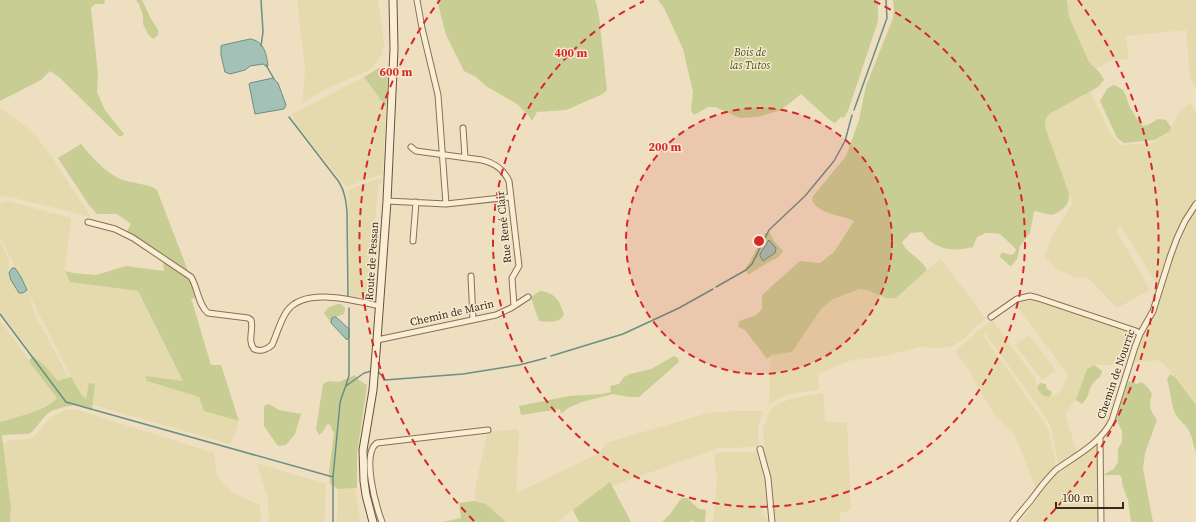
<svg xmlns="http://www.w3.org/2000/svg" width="1196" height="522" font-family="'Source Serif 4',serif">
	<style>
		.farmland { fill: #e4daae }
		.green { fill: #c8cd94 }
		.water { fill: #a3c1b7; stroke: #6a8f84 }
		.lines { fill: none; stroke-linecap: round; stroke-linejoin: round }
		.stream { stroke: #6a8f84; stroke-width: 1.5 }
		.street-casing { stroke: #887058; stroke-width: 7 }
		.secondary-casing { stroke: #6a513b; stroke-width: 9 }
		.street { stroke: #f9edd4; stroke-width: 5 }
		.secondary { stroke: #f9edd4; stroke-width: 7 }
		.ring { fill: none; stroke: #d62828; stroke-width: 2; stroke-dasharray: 7 5 }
		.labels { text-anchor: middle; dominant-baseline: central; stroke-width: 3; stroke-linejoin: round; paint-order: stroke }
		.park-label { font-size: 11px; font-style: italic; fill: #495423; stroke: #f6ead0 }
		.street-label { font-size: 11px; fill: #37291d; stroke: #f6ead0 }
		.centre { fill: #d62828; stroke: #f6ead0; stroke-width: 2 }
		.ring-label { font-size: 12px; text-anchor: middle; font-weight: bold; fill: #d62828; stroke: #f6ead0; stroke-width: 3; stroke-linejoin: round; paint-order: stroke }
	</style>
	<rect width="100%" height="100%" fill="#eedfc0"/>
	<path class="farmland" d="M297 0H378L384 44 381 56 373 67 365 72 326 89 302 103 304 86 305 68Z
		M1067 0H1196V89L1190 77 1186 30 1126 36 1129 59 1112 60 1096 69 1089 62 1069 17Z
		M364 77 386 107 383 174 346 187 296 124 292 114Z
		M1090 91 1110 133 1121 145 1154 143 1170 131 1178 113 1190 103 1196 112V197L1183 220 1167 257 1158 286 1121 226 1116 230 1150 290 1117 308 1087 277 1076 278 1056 269 1045 257 1051 238 1072 204 1069 193 1045 127 1046 118 1051 113Z
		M0 108 25 126 38 139 53 159 91 217 10 197 3 196 0 198Z
		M382 177V183L378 185 369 296 366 298 350 295 348 190Z
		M8 201 71 218 65 271 70 282 138 291 183 381H147L199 397 204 411 239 421 236 432 230 444 93 405 95 384 87 400 81 394 71 377 0 237V203Z
		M1196 209V405L1175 377 1164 364 1158 360 1134 363 1137 347 1141 337 1155 313 1173 258 1189 222Z
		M0 241 9 259V273L23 293 27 290 35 315 69 378 58 381 45 366 33 356 0 312Z
		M941 259 986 318 978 324 964 339 952 346 943 348 920 347 889 355 849 361 818 374 819 390 791 394 784 396 775 401 769 405 771 355 792 352 821 309 833 299 860 289 867 290 886 298H896L927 270Z
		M1033 300 1048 304 1131 331 1134 335 1131 346 1121 363 1110 365H1094L1087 369 1076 400 1065 413 1077 453 1058 464 1051 427 1046 418 986 334 983 335 1043 420 1049 431 1056 465 1036 489 1014 433 996 417 976 384 972 374 955 351 978 331 992 320 1035 378 1037 387 1039 392 1050 397 1060 392 1068 375 1015 304Z
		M0 320 29 360 30 363 57 398 54 401 30 413 0 422Z
		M1029 335 1056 371 1042 380 1015 345Z
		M823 393 825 421 847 423 851 510 840 513V522H776L771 479 762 450 764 443 763 428 769 414 773 407 777 404 794 398Z
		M75 409 214 453 217 474 222 483 232 492 260 505 261 522H10L11 509 3 444 9 440 29 439 34 437 47 421 53 416 66 410Z
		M736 411H763L758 426 759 443 757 447 719 448 612 486 610 482 557 522H506L486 504 474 501 476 483 488 432 517 429 519 435 516 493 600 453 604 446 609 442 701 415 709 413Z
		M1094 445H1097L1098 522H1021L1051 479 1058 471Z
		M720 452H756L765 478 767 505 762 506 763 515 770 522H713L717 479 714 455Z
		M257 463 326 484 325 522H269L268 500Z
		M355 488 359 514 361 522H337L338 489Z"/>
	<path class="green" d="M0 0H105L104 4H95L91 8 98 74 97 92 105 110 124 134 120 137 59 77 50 71 41 80 0 101Z
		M136 0H142L150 17 158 30V35L153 39 148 34 143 24V16L139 4Z
		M437 0H595L596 2 599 16 607 90 603 94 566 110 537 112 532 121 529 116 517 104 486 86 476 77 464 71 446 35Z
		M658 0H874L878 5V21L848 111 844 118 841 117 835 123 831 121 801 94 781 110 758 117 740 118 715 107H708L694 115 691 111 693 92 683 49 664 8Z
		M893 0H1067L1069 17 1089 62 1101 74 1104 80 1098 87 1051 113 1046 118 1045 127 1069 193C1070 206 1063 210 1052 215L1034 211 1030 233 1020 246 1017 259 1012 265 1010 266 1000 257 1001 253H1004L1012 255 1015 252 1016 249 1000 234 992 233H986L977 237 973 247C958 251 943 251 930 241 927 239 924 235 922 232L911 233 902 242C905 251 915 255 921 262 924 264 925 267 927 270L896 298H886L867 290 860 289 833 299 821 309 792 352 772 355 767 359 745 330 738 327 739 321 756 315 762 309V295L800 261 820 263 834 252 854 221C842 215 817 214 812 200L813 196 846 156 859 120 866 86 893 18 894 9Z
		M379 68H388L386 107 364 77Z
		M1113 85C1127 89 1125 96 1130 107 1133 114 1138 120 1143 126L1148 125 1158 119 1166 120 1171 127 1170 131 1155 140 1124 143 1117 138 1100 101 1107 89Z
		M81 144C91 156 103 170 118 178 130 184 149 183 157 190L188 271 127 231 131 224 117 214H97L89 205 58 158Z
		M765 233H770L774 241 783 251 782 253 777 258 769 262 748 275 745 268 749 263Z
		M163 260 188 277 192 282 197 299 191 298 211 365H221L239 421 204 411 199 397 147 381 145 376 183 381 138 291 70 282 65 271 73 273 96 275 126 266 164 271Z
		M540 291C556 293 559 300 564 314 560 324 549 322 539 321L531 298 532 296Z
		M337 304H341L345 308 344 314 332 318 331 323 324 313 328 308Z
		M33 356 45 366 58 381 71 377 81 394 86 399 89 383 95 384 92 410 75 405 64 407 51 411 45 416 32 432 28 434 2 435 11 509 10 522H0V422C14 418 49 409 57 398L30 363 29 360Z
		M674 356 678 358 679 362 639 397H629L613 394 582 402 568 408 561 414 560 409 521 415 519 406 569 396 602 394 611 392 610 386 619 384 624 377 630 374 651 369Z
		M1094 365 1102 371 1100 377C1087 385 1092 394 1082 404L1076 400 1087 369Z
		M1170 374 1175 377 1196 405V452C1193 446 1193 439 1190 433 1187 425 1178 420 1175 413 1171 403 1170 389 1167 379Z
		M355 375 360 381 367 385 357 454V489L355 488 338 489 330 484 329 471 334 433 330 425 328 424C324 428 324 432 319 435L316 429 323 384 329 381 339 382Z
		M1129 381 1137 384 1141 382C1146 385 1149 388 1152 394 1148 407 1150 409 1157 420L1145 453 1143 469 1153 522H1131L1128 500 1122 484V479L1120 475H1103L1114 469 1118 462V449L1122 442V431L1116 419 1127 385Z
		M1040 383 1046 384V388L1052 392 1050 397C1044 397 1039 393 1037 387Z
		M269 404 279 410 301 414 295 434 286 445 278 446 264 426V406Z
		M610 482 631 522H579L573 510Z
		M683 498H687L699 509 706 510 705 522H694L691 520 690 522H662L670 514 680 500Z
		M474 501 486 504 506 522H442L461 518 459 503Z"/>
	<path class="water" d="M250 39C264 41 266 53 268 65L267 67 263 64 250 66 245 70 230 74 225 72 221 55V46L223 45Z
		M273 78 278 83 286 105 284 109 255 114 249 84 250 83Z
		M769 240 776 248 775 253 763 261 760 256V254Z
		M12 268H15L21 277 27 290 23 293H19L11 280 9 273Z
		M334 317H336L349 329V337L347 340 331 323 332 318Z"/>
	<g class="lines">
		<path class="stream" d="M261 0 263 32 261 46
			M266 65 274 79
			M854 110 887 18 886 0
			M289 117 339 182C345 192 346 201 347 212L348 297
			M716 287 746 270 752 264 769 230 805 196 834 161 845 141 852 115
			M0 314 66 402 333 477
			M551 356 623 334 679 308 713 289
			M378 371 385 380 463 374 519 365 546 358
			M346 386 364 373 372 371
			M333 522V477L340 403C342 394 347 385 349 375V308"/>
		<defs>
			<path id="street" d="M417 0 422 28 438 95 446 204
				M463 128 465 157
				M411 147 416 151 482 160C495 163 503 169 509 181L519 266 512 278 514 306
				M387 201 446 204 511 197
				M88 222 115 229 133 238 191 277C198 288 198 305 208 313L248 318 251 320C254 330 247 340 254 349 261 352 266 350 272 345 277 334 280 321 287 311 305 286 355 301 380 306
				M413 241 416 202
				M471 276 473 320
				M991 317 1017 299 1030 296 1038 298 1136 331 1140 334
				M377 340 496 315 511 308 528 297
				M1100 438 1101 522
				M760 449 768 478 772 522
				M382 522C376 506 361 454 377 443L488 430
				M1013 522C1019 514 1025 507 1031 500 1039 489 1047 478 1057 469 1077 455 1101 443 1112 420L1135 347 1140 334 1153 311 1170 257 1177 238 1185 221 1196 204"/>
			<path id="secondary" d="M373 522 366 495 364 481 363 450 373 390 377 340 387 201 394 49 393 0"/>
		</defs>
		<use href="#street" class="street-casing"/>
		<use href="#secondary" class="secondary-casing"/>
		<use href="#street" class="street"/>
		<use href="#secondary" class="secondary"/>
	</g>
	<circle cx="759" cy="241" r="133" fill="#d62828" fill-opacity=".12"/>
	<g class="ring">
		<circle cx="759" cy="241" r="133"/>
		<path d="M874 1A266 266 0 1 1 644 1"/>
		<path d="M474 521A400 400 0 0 1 440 0M1078 0A400 400 0 0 1 1044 521"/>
	</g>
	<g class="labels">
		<g class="park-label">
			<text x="750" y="52">Bois de<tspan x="750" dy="13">las Tutos</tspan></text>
		</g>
		<g class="street-label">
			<text transform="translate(504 227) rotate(-96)">Rue René Clair</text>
			<text transform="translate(372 261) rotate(-86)">Route de Pessan</text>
			<text transform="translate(452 313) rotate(-13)">Chemin de Marin</text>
			<text transform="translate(1116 374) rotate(-71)">Chemin de Nourric</text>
		</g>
	</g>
	<circle cx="759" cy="241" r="6" class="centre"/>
	<g class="ring-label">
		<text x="571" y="57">400 m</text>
		<text x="396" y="76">600 m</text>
		<text x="665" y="151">200 m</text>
	</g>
	<path d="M1056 502v6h67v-6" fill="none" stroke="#37291d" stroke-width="2"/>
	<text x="1062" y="502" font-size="12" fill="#37291d" stroke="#f6ead0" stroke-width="3" paint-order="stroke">100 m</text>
</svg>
